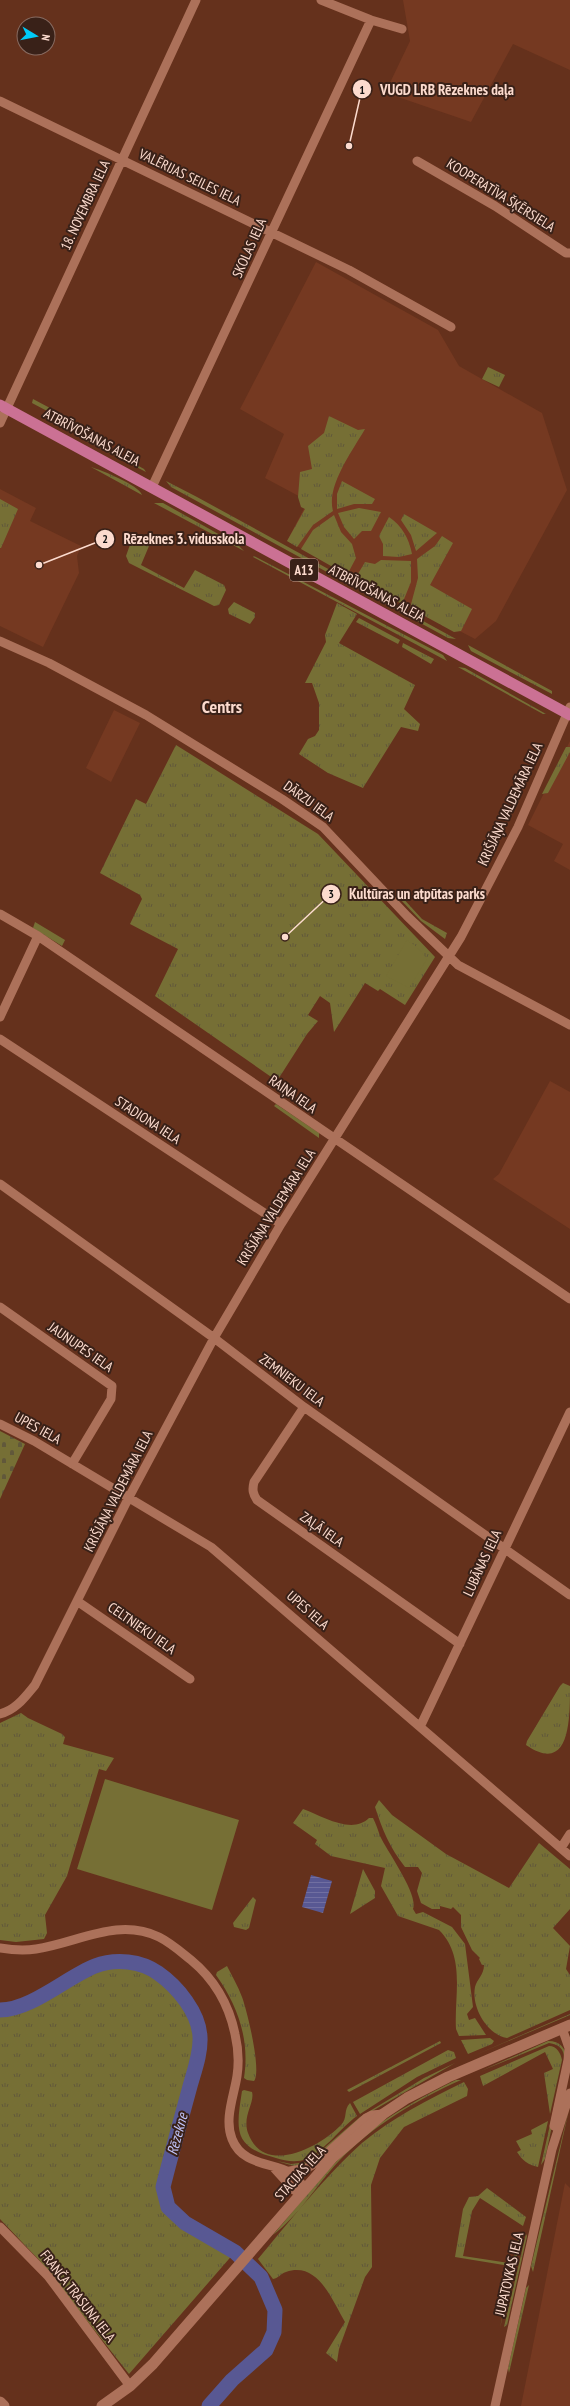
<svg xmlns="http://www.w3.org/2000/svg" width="570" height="2406" font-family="'PT Sans Narrow',sans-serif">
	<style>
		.built { fill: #753921 }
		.grass { fill: url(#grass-tufts) }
		.cemetery { fill: url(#cemetery-stones) }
		.pitch { fill: #766f35 }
		.water { fill: url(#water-rules) }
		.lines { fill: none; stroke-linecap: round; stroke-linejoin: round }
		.river { stroke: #585893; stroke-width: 15 }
		.minor { stroke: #ac715a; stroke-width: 9 }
		.secondary { stroke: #ac715a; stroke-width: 11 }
		.primary { stroke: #cb7194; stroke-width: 11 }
		.labels { text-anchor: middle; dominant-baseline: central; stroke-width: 4; stroke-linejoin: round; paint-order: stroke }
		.shield { fill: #392118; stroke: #c2a397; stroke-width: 1 }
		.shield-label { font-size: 13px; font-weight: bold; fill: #fcdbce }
		.street-label { font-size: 14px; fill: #fcdbce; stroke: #392118 }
		.water-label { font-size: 15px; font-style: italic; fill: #c0c4f9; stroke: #392118 }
		.district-label { font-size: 18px; font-weight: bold; fill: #fcdbce; stroke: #392118 }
		.leader { fill: none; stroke: #fcdbce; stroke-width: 1.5 }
		.callout-dot { fill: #fcdbce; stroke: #392118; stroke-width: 1.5 }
		.mark-label { font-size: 12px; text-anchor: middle; font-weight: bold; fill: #111 }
		.callout-label { font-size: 15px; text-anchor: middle; font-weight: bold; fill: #fcdbce; stroke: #392118; stroke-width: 4; stroke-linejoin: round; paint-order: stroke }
	</style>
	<defs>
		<pattern id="grass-tufts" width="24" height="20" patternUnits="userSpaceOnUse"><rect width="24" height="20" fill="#766f35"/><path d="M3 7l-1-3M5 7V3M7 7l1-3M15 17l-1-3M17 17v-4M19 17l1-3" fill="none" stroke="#61583a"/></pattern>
		<pattern id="cemetery-stones" width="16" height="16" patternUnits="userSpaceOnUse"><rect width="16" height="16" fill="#766f35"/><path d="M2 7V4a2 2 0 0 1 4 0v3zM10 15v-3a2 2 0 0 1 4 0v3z" fill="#61583a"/></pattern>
		<pattern id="water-rules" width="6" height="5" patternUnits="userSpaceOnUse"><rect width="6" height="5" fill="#585893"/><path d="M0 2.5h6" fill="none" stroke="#716fa1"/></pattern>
	</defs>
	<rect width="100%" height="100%" fill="#65311c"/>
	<path class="built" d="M403 0H570V70L513 44 471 122 395 96 387 89 410 41Z
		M316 262 438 330 459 366 542 413 567 490 496 621 475 639 287 541 308 501 265 478 284 434 240 409Z
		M0 489 36 508 30 521 81 546 77 556 79 573 43 647 0 626Z
		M114 710 140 723 111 782 86 768Z
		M570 741V870L554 861 563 844 528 825Z
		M550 1081 570 1092V1229L493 1179 499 1174Z
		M565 2183 570 2188V2406H521Z"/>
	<path class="grass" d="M488 367 505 375 499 387 482 379Z
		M33 399 65 416 66 421 32 403Z
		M329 416 358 430 365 429C353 450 326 486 333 511L313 525 297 547 287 541 305 509 301 507 298 497 300 472 312 469 308 446 324 433Z
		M76 431 144 469 146 472 79 437Z
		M91 467C101 470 139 485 142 495Z
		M166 481 197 497 456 639 448 638 171 487Z
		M342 481 375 499 372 504H354L337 509V494Z
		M0 499 18 509 1 548H0Z
		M154 503H163L238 545 244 551Z
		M359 508 381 512 371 531H362L354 539 344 527 338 513Z
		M404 514 437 533 416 551 411 535 401 520Z
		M334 515 341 532 352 544 356 558 347 575 301 549 313 530Z
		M389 517C402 526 409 538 412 554L399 557 383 556V544L379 536Z
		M442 536 453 543 430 585 472 609 461 631 454 632 410 608 418 578 417 559 435 546Z
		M132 539 144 541 149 546 141 565 184 588 195 570 224 585 226 590 219 605 214 606 129 563 126 556Z
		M254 556 443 655 447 661 253 557Z
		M381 560 411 561V582L402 604 355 579 365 562 375 564Z
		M234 602 255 613V617L250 624 229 614 228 609Z
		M337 603 357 614 339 643 415 685 404 709 420 724 418 731 401 727 363 788 328 773 299 754 308 739 315 736 319 730V703L312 683H305L326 642 325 635Z
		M359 618 400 640 398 644 356 622Z
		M403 643 434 659 431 664 402 647Z
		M468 645 552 691V694L471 651Z
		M458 667 465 668 546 714H543Z
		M176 745 318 834 435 957 405 1005 380 989 378 991 365 983 334 1032 330 1003 320 996 308 1015 318 1021 307 1034 277 1081 155 996 178 949 130 924 142 899 140 895 100 873 136 799 146 804Z
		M566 747H570V752L548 793 542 794Z
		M400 895 422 919 447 933 445 939 421 921 400 899Z
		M35 922 65 940 62 946 33 928Z
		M276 1104 319 1133V1138L274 1106Z
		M563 1683 570 1686C570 1720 570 1775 526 1745L527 1741 560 1686Z
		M21 1713 28 1718 62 1734 65 1737 63 1744 114 1758 106 1771 99 1769 67 1876 45 1915 47 1933 44 1939 16 1942 0 1940V1723Z
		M379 1800 392 1815 446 1854 509 1888 539 1843 570 1869V1909L553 1928 570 1946 566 1969 570 1975V2010L507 2038C488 2035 471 2008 475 1987 477 1979 484 1975 484 1965H482L479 1959 480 1958 472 1950 461 1927V1915L453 1907 451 1909 440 1906V1909H432L421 1903 417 1891 422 1873 418 1867H405C390 1848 382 1829 375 1807Z
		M303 1809C322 1816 352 1835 369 1818H373C376 1824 378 1830 380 1836 387 1851 419 1895 413 1909L416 1914 423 1912 452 1927 465 1944 473 2007 467 2014 469 2020 475 2018 486 2035 459 2036 456 2029C454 1995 466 1957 439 1930L398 1916 381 1886 385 1868 331 1856 315 1844 317 1840 293 1823Z
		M363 1869 375 1891V1898L350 1914Z
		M253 1897 256 1900 249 1928 246 1930 234 1927 233 1923Z
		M131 1962 173 1986 196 2021 199 2048 164 2194 180 2219 235 2252 129 2374 40 2261 0 2219V2007L23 2005 82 1973Z
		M227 1966C232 1976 238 1986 242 1997 247 2010 262 2072 254 2081L247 2080 244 2078C250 2040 238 2006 216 1975L217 1972Z
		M570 2014V2015L473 2056Z
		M490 2038 494 2041 492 2044 468 2054 461 2040Z
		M440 2041 441 2043 349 2092 347 2090Z
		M548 2041C560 2041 566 2048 566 2059L545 2159 541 2165 564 2062C565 2049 560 2045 549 2043L481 2071Z
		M549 2046C557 2046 561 2054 562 2060L550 2114 544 2073 553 2069 545 2052 483 2086 480 2076Z
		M448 2050 454 2052 456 2058 417 2077 360 2114 353 2102Z
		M455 2063 362 2117 308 2164 294 2166 277 2161 291 2164 308 2162 360 2117 424 2078Z
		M456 2080H461C416 2100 372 2126 338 2162 316 2186 298 2216 273 2235 305 2198 335 2157 374 2128 399 2109 428 2094 456 2080Z
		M464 2082 468 2089 467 2096 404 2127 380 2158 371 2185 372 2267 365 2277 339 2349 337 2362 326 2353 345 2322C332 2300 318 2261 286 2272 280 2274 279 2278 273 2279L258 2259C289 2222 326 2175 362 2143 392 2118 429 2099 464 2082Z
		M244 2090 252 2092C255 2103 242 2116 248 2133 264 2177 320 2147 341 2125 348 2118 343 2110 350 2103L357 2116C340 2128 326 2150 306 2159 297 2163 285 2161 276 2158 233 2147 236 2130 242 2091Z
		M570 2105 533 2272 531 2266Z
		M548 2121 538 2167C528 2165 522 2160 517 2152L521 2150 516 2141 532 2134 531 2130Z
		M487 2188 526 2217 523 2226 480 2198 472 2211 463 2256 509 2263 513 2260 519 2235 522 2234 500 2328 512 2268 510 2266 455 2257 463 2209 469 2197 478 2196Z
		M526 2234 527 2236 507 2325 504 2327Z
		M529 2285 509 2373 508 2368 526 2288Z"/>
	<path class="cemetery" d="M0 1431 25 1444 0 1499Z"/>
	<path class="pitch" d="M407 940 417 947 427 959 409 988 386 976Z
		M105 1779 239 1820 212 1910 77 1869Z"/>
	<path class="water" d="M311 1875 332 1881 323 1913 302 1907Z"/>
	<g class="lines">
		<path class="river" d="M0 2010C31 2010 67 1977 95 1966 116 1958 141 1961 158 1973 178 1987 199 2013 200 2037 201 2055 193 2074 189 2090 180 2123 171 2155 163 2187L168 2207 185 2223 235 2252 261 2277 275 2310 274 2332 266 2350 232 2380 209 2406"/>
		<path class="minor" d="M321 0 371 20 402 29
			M0 101 349 270 451 327
			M417 161 495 206 566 253H570
			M0 423 196 0
			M152 487 371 20
			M0 641 49 663 146 715 282 799 323 827 407 916 458 965 570 1025
			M0 914 38 936 570 1299
			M0 1017 38 936
			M0 1039 281 1224
			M0 1184 214 1338 304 1407 570 1595
			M0 1307 112 1386 111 1399 72 1464
			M304 1407 254 1482C252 1490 253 1494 257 1500L460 1644
			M0 1424 34 1441 211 1547 570 1856
			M77 1601 190 1679
			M0 1714C16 1710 25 1697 35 1685L128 1499 214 1338 281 1224 461 937 518 827 570 707
			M420 1727 570 1412
			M561 1848 570 1834
			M0 1948C12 1950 24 1951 36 1949 78 1943 117 1917 159 1937 171 1943 181 1952 191 1960 214 1979 229 2005 235 2034 238 2047 239 2063 237 2076 234 2096 224 2119 232 2139 246 2175 294 2156 304 2190
			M554 2126 568 2060 569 2048 562 2028
			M274 2168 294 2190 301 2193
			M290 2171 307 2168 316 2163 366 2118 372 2115 383 2114
			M0 2227 48 2276 130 2386
			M495 2406 552 2149 570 2093"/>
		<path class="secondary" d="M0 2402 4 2406
			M102 2406 130 2386 153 2364 333 2157 383 2114 407 2098 448 2077 570 2025"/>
		<path class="primary" d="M0 405 570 715"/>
	</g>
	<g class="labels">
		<rect class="shield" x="290" y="559" width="28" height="22" rx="3"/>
		<g class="shield-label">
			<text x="304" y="570">A13</text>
		</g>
		<g class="street-label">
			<text transform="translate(190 177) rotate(26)">VALĒRIJAS SEILES IELA</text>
			<text transform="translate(501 195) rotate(32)">KOOPERATĪVA ŠĶĒRSIELA</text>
			<text transform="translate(85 205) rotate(-65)">18. NOVEMBRA IELA</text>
			<text transform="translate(249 248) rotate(-66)">SKOLAS IELA</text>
			<text transform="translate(92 437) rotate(28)">ATBRĪVOŠANAS ALEJA</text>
			<text transform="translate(377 593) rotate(28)">ATBRĪVOŠANAS ALEJA</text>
			<text transform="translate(309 801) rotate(36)">DĀRZU IELA</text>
			<text transform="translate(510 804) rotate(-65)">KRIŠJĀŅA VALDEMĀRA IELA</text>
			<text transform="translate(293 1094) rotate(35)">RAIŅA IELA</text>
			<text transform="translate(148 1120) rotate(33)">STADIONA IELA</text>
			<text transform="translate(276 1207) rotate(-58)">KRIŠJĀŅA VALDEMĀRA IELA</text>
			<text transform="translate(81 1347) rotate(35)">JAUNUPES IELA</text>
			<text transform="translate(292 1380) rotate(37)">ZEMNIEKU IELA</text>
			<text transform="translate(38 1428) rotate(29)">UPES IELA</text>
			<text transform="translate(118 1491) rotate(-63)">KRIŠJĀŅA VALDEMĀRA IELA</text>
			<text transform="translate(322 1529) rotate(35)">ZAĻĀ IELA</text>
			<text transform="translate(482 1563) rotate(-65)">LUBĀNAS IELA</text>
			<text transform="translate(308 1610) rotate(41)">UPES IELA</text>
			<text transform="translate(142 1628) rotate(35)">CELTNIEKU IELA</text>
			<text transform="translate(300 2173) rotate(-48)">STACIJAS IELA</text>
			<text transform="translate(509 2274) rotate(-77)">JUPATOVKAS IELA</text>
			<text transform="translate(78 2296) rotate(52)">FRANČA TRASUNA IELA</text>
		</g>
		<g class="water-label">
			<text transform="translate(177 2134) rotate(-75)">Rēzekne</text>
		</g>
		<g class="district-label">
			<text x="222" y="706">Centrs</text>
		</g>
	</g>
	<path class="leader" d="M349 146L362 89M39 565L105 539M285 937L331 894"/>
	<g class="callout-dot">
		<circle cx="349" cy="146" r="4"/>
		<circle cx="39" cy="565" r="4"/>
		<circle cx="285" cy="937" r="4"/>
		<circle cx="362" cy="89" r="10"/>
		<circle cx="105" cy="539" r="10"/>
		<circle cx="331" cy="894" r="10"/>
	</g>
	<g class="mark-label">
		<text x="362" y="94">1</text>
		<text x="105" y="543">2</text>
		<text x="331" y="898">3</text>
	</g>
	<g class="callout-label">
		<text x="447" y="95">VUGD LRB Rēzeknes daļa</text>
		<text x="184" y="544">Rēzeknes 3. vidusskola</text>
		<text x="417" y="899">Kultūras un atpūtas parks</text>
	</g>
	<g transform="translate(36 36) rotate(100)"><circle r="19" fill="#392118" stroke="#876b61"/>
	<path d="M0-3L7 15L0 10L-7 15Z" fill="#00cbf8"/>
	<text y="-6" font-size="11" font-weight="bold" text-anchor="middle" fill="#fcdbce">N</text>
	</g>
</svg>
